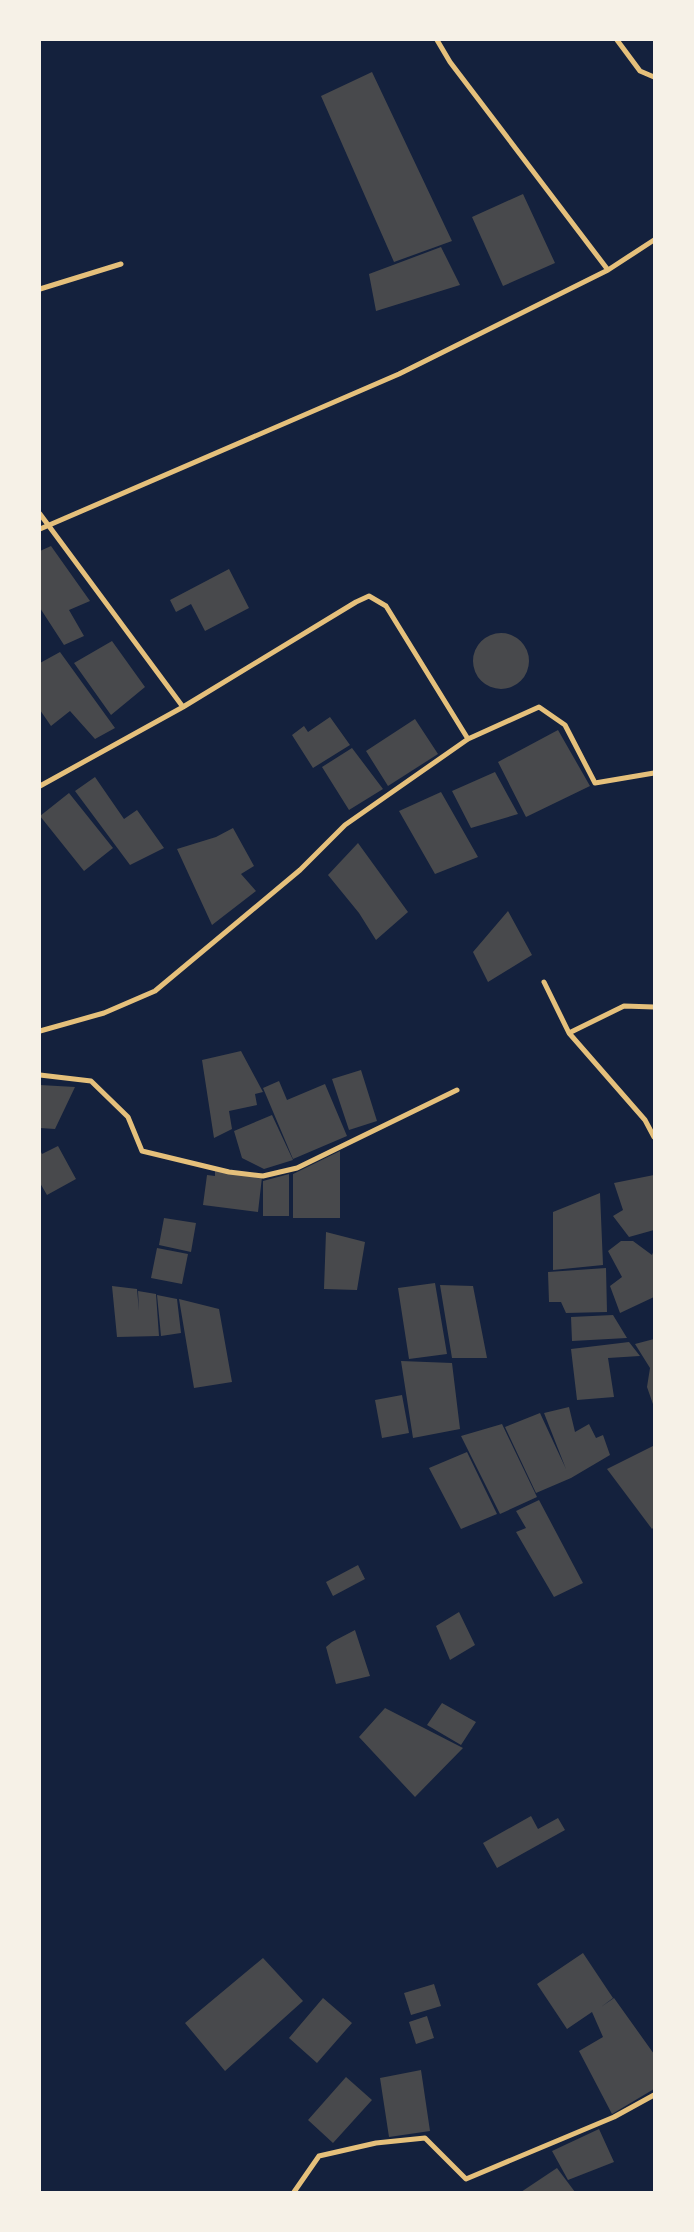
<svg xmlns="http://www.w3.org/2000/svg" width="694" height="2232" font-family="Figtree,sans-serif">
	<style>
		.building { fill: #48494c }
		.lines { fill: none; stroke-linecap: round; stroke-linejoin: round }
		.minor { stroke: #e5c07b; stroke-width: 5 }
	</style>
	<rect width="100%" height="100%" fill="#14213d"/>
	<path class="building" d="M372 72 452 241 394 262 321 96Z
		M523 194 555 263 503 286 472 217Z
		M441 247 460 285 376 311 369 274Z
		M51 546 90 601 69 610 84 636 64 645 40 608V551Z
		M229 569 249 608 205 631 191 604 176 612 170 600Z
		M473 661a28 28 0 1 1 56 0a28 28 0 1 1-56 0Z
		M112 641 145 687 111 715 74 663Z
		M60 652 115 728 95 739 70 711 51 726 40 710V663Z
		M330 717 350 745 313 768 292 735 304 726 308 732Z
		M415 719 438 754 388 786 366 751Z
		M558 730 590 786 526 817 498 762Z
		M352 748 383 789 349 810 322 767Z
		M495 772 518 814 471 828 452 791Z
		M95 777 124 819 137 810 164 848 130 865 75 791Z
		M441 792 478 857 435 874 399 811Z
		M69 793 113 848 84 871 40 816Z
		M233 828 254 866 241 874 256 891 212 925 177 849 216 837Z
		M358 843 408 912 376 940 359 913 328 875Z
		M508 911 532 955 488 982 473 952Z
		M241 1051 263 1092 255 1094 257 1105 229 1111 232 1129 214 1138 202 1060Z
		M361 1070 377 1121 349 1130 332 1079Z
		M279 1081 287 1100 325 1084 347 1136 293 1159 263 1088Z
		M40 1085 75 1087 55 1129 40 1128Z
		M272 1115 293 1160 264 1169 242 1158 234 1131Z
		M58 1146 76 1179 47 1195 40 1183V1150L42 1154Z
		M340 1151V1218H293V1174Z
		M215 1171 262 1177 258 1212 203 1205 207 1175 215 1176Z
		M289 1174V1216H263V1181Z
		M654 1175V1230L629 1237 613 1216 623 1210 614 1183Z
		M600 1193 603 1265 553 1270V1212Z
		M164 1218 196 1223 191 1252 159 1245Z
		M326 1232 365 1242 357 1290 324 1289Z
		M621 1241H633L652 1255 654 1250V1297L620 1313 610 1286 622 1277 608 1251Z
		M157 1248 188 1254 182 1284 151 1278Z
		M606 1268 607 1312 566 1313 561 1302H549L548 1272Z
		M435 1283 447 1354 409 1359 398 1288Z
		M440 1285 473 1286 487 1358H452Z
		M112 1286 137 1289 139 1311 138 1291 156 1294 159 1336 117 1337Z
		M157 1295 177 1299 181 1333 161 1336Z
		M179 1299 219 1309 232 1382 194 1388Z
		M613 1315 627 1338 572 1341 571 1317Z
		M654 1339V1407L647 1387 650 1368 635 1344Z
		M629 1342 640 1356 608 1358 614 1397 577 1400 571 1349Z
		M401 1361 452 1363 460 1429 413 1438Z
		M402 1395 409 1433 382 1438 375 1400Z
		M569 1407 575 1432 589 1424 596 1438 603 1435 610 1455 571 1478 536 1493 505 1427 540 1413 566 1469 544 1413Z
		M502 1424 537 1497 500 1514 461 1436Z
		M653 1446 654 1527 652 1529 607 1469Z
		M467 1452 497 1514 461 1529 429 1468Z
		M539 1500 583 1583 554 1597 516 1532 526 1528 516 1511Z
		M358 1565 365 1579 333 1596 326 1582Z
		M459 1612 475 1645 450 1660 436 1626Z
		M355 1630 370 1676 336 1684 326 1647 332 1642Z
		M442 1703 476 1722 461 1745 427 1725Z
		M385 1708 463 1748 415 1797 359 1737Z
		M531 1816 538 1829 558 1818 565 1830 497 1868 483 1843Z
		M583 1953 613 1998 601 2007 614 1998 654 2054V2089L612 2114 579 2051 603 2037 592 2012 567 2029 537 1984Z
		M263 1958 303 2001 225 2071 185 2023Z
		M434 1984 441 2006 411 2015 404 1993Z
		M323 1998 352 2023 317 2063 289 2038Z
		M427 2016 434 2038 416 2044 409 2022Z
		M421 2070 430 2131 389 2137 380 2078Z
		M346 2077 372 2100 333 2143 308 2120Z
		M599 2129 614 2162 568 2180 552 2151Z
		M557 2168 575 2192H521Z"/>
	<g class="lines">
		<path class="minor" d="M437 40 450 62 608 270
			M617 40 640 71 654 77
			M40 289 121 264
			M40 514 183 707
			M40 529 399 374 608 270 654 240
			M40 786 183 707 356 602 369 596 386 606 468 739
			M544 982 569 1033
			M654 1007 624 1006 569 1033 645 1120 654 1137
			M40 1031 104 1013 155 991 300 870 345 825 468 739 539 707 565 725 595 783 654 773
			M40 1075 91 1081 128 1117 142 1151 229 1172 263 1176 297 1168 457 1090
			M294 2192 319 2156 376 2143 425 2138 466 2179 614 2117 654 2095"/>
	</g>
	<rect width="694" height="2232" fill="none" stroke="#f6f1e7" stroke-width="82"/>
</svg>
